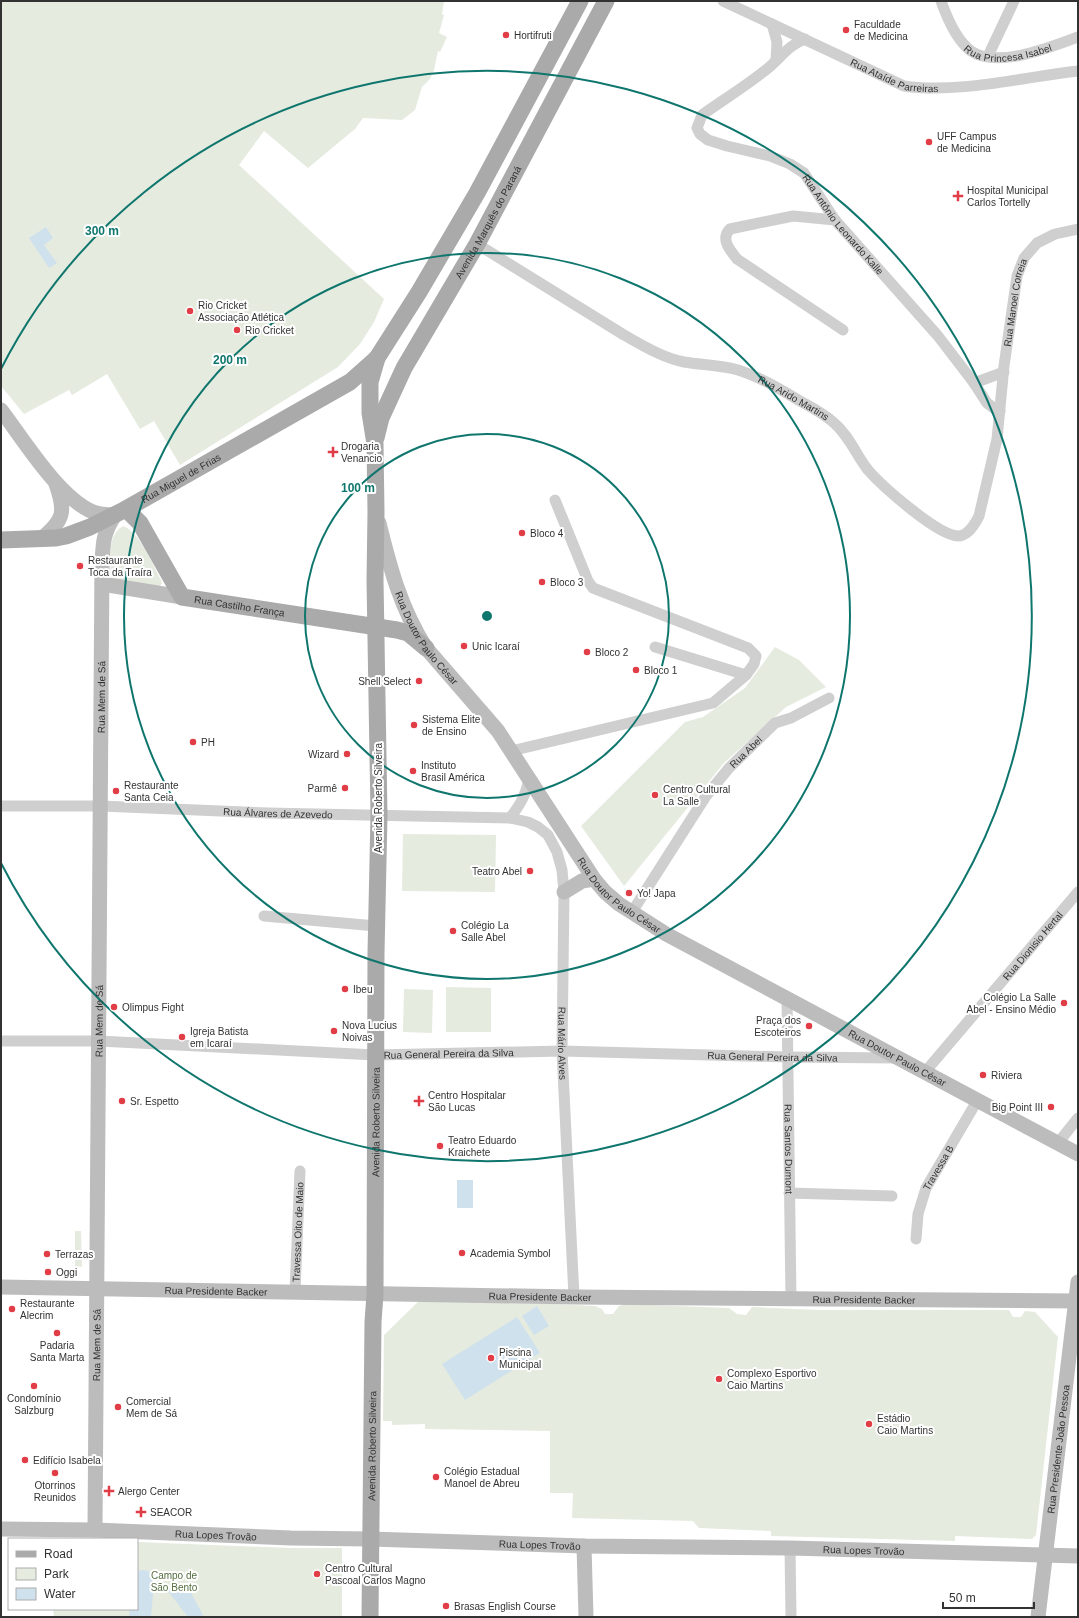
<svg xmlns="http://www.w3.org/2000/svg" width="1079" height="1618" font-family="Arial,sans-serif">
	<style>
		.green { fill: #e5ebdf }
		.water { fill: #cfe1ed }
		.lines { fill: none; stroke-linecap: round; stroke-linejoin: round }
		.river { stroke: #cfe1ed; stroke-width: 22 }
		.street { stroke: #cfcfcf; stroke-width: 11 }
		.secondary { stroke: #bcbcbc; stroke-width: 15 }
		.primary { stroke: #aaa; stroke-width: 17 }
		.ring { fill: none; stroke: #0f766e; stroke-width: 2 }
		.poi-dot { fill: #e13d46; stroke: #fff; stroke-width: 1.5 }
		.labels { text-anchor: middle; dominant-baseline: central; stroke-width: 4; stroke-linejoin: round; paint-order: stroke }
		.poi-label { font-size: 10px; fill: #323232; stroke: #fff; text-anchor: start }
		.street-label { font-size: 10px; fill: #323232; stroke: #fff }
		.park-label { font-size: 10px; fill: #556e40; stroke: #fff }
		.centre { fill: #0f766e; stroke: #fff; stroke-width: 2 }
		.ring-label { font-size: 12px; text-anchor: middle; font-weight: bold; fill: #0f766e; stroke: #fff; stroke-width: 4; stroke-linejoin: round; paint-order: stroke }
	</style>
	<rect width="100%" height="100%" fill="#fff"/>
	<path class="green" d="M1 1H444L442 14 444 15 439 33 447 37 440 52 438 51 434 70 430 79 422 87 415 110 402 120 363 118 355 129 308 168 264 131 239 165 384 299 374 322 360 344 338 367 180 465 154 421 140 429 107 374 72 395 69 390 24 414 1 386Z
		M123 526C139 531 153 565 161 580L162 584 159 586 115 580 111 575C110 559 107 535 123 526Z
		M775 647 799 660 826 687 786 707 724 763 624 886 581 826 685 722 703 717 745 688Z
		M403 834 496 835 495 892 402 891Z
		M446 987 491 988V1032H446Z
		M404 989 433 990 432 1033 403 1032Z
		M75 1231H81L82 1267 75 1266Z
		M422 1298 595 1306 602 1309 605 1314H613L619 1306 625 1304 729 1308 737 1314 746 1315 752 1307 819 1310H1009L1013 1317H1021L1025 1311 1035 1312 1058 1337 1036 1535 1032 1539 955 1536V1541L771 1536V1531L699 1528 693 1521 572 1518 573 1493H550V1431L425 1429V1424L392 1425V1421H383L384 1335Z
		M137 1542 291 1548H342V1617H54L53 1609H137Z"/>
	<path class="water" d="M46 227 53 238 44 245 57 263 49 268 29 238Z
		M457 1180H473V1208H457Z
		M537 1306 549 1326 534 1335 522 1316Z
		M517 1317 540 1353 465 1400 442 1364Z
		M179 1583 190 1591 204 1617H188L167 1590Z"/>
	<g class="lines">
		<path class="river" d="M140 1617 143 1581"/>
		<g class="street">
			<path id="s1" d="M723 1 904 86C957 94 1024 77 1078 71"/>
			<path id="s2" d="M941 1C947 18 956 40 971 51 997 69 1051 47 1078 37"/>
			<path d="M772 24 777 42 776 60"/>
			<path id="s3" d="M805 39C788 45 780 59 767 69 746 86 723 100 702 115L697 128 700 134 708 140 727 146 770 156 790 164 804 173 835 220 938 336 974 383 987 403 995 409 1000 411"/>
			<path d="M988 56 1014 1"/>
			<path d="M835 220 793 216 730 229C720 239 730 250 737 259L843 330"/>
			<path id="s4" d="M477 244 624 335C642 345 663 358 684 362 702 365 720 365 738 370 760 377 780 389 800 401 811 407 823 413 833 422 849 435 856 455 868 470 882 486 937 535 958 536 968 536 975 524 979 516L997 439 1004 366 1017 276 1024 258 1037 243 1055 234 1078 229"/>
			<path d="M974 383 1004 372"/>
			<path d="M655 647 746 675"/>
			<path d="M511 751 713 703 746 675 754 664 756 656 748 648 593 588 588 581 555 500"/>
			<path id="s5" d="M1 806H101L268 813 510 818 528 822 538 827 548 835 557 852 562 870 564 892 562 1051 574 1297"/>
			<path d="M510 818C520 805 526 795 529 779"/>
			<path id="s6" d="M632 912 706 796 729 768 775 723 791 718 829 698"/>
			<path d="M264 916 376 926"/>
			<path id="s7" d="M787 999 791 1300"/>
			<path id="s8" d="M1 1041H99L375 1055 562 1051 787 1057 896 1058"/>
			<path id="s9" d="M925 1072 1078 892"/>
			<path d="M1058 1143 1078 1118"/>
			<path d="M789 1193 892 1196"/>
			<path id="s10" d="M916 1239 918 1214 926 1188 977 1101"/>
			<path id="s11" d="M295 1292 300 1171"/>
			<path d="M790 1548 791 1617"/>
		</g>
		<g class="secondary">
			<path d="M1 410C23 439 59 498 93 512 100 515 107 515 115 515"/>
			<path id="s12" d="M379 523C390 568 401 609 426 648L498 731 594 879 605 892 619 904 666 934 1078 1154"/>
			<path d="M41 539C64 520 66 512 56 484"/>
			<path d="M102 584 182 597"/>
			<path d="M564 892 582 881 594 879"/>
			<path id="s13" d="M1 1287 574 1297 1078 1301"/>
			<path id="s14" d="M1 1529 95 1530 291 1538 370 1539 584 1546 790 1548 1078 1556"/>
			<path id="s15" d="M95 1530 102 563C103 543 103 533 115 515"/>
			<path d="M584 1546 586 1617"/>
			<path id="s16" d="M1038 1617 1078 1282"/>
		</g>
		<g class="primary">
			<path id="s17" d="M376 438 381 418 404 368 477 244 606 1"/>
			<path id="s18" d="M126 509 140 523 182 597 397 630 408 633 426 648"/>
			<path id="s19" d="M1 540 56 538 66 536 90 527 126 509 350 382 377 358 419 292 477 193 580 1"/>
			<path id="s20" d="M370 1617 373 1322 375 1294 376 953 379 815 375 580 376 512 375 444 370 413V382L377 358"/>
		</g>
	</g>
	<g class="ring">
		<circle cx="487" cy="616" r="182"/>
		<circle cx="487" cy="616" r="363"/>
		<path d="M1 369A545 545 0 1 1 1 863"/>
	</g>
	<g class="poi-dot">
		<circle cx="846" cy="30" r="4"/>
		<circle cx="506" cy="35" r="4"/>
		<circle cx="929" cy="142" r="4"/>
		<path d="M956 190h4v4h4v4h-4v4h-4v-4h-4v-4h4z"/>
		<circle cx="190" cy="311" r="4"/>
		<circle cx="237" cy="330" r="4"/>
		<path d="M331 446h4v4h4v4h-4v4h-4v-4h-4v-4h4z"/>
		<circle cx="522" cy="533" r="4"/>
		<circle cx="80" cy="566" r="4"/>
		<circle cx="542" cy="582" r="4"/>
		<circle cx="464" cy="646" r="4"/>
		<circle cx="587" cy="652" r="4"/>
		<circle cx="636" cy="670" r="4"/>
		<circle cx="419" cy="681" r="4"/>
		<circle cx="414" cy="725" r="4"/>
		<circle cx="193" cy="742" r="4"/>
		<circle cx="347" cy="754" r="4"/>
		<circle cx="413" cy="771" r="4"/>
		<circle cx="345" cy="788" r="4"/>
		<circle cx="116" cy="791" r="4"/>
		<circle cx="655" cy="795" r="4"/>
		<circle cx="530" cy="871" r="4"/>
		<circle cx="629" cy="893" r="4"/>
		<circle cx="453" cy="931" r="4"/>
		<circle cx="345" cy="989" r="4"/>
		<circle cx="1064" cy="1003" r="4"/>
		<circle cx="114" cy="1007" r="4"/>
		<circle cx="809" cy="1026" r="4"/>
		<circle cx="334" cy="1031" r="4"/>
		<circle cx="182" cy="1037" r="4"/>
		<circle cx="983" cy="1075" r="4"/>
		<circle cx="122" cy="1101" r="4"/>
		<path d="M417 1095h4v4h4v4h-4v4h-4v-4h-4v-4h4z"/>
		<circle cx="1051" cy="1107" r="4"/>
		<circle cx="440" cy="1146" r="4"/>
		<circle cx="462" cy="1253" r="4"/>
		<circle cx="47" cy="1254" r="4"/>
		<circle cx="48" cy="1272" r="4"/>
		<circle cx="12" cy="1309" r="4"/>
		<circle cx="57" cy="1333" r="4"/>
		<circle cx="491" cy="1358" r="4"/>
		<circle cx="719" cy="1379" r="4"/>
		<circle cx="34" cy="1386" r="4"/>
		<circle cx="118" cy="1407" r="4"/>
		<circle cx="869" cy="1424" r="4"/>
		<circle cx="25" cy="1460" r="4"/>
		<circle cx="55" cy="1473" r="4"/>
		<circle cx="436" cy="1477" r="4"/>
		<path d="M107 1485h4v4h4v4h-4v4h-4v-4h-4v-4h4z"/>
		<path d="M139 1506h4v4h4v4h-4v4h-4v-4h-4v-4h4z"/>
		<circle cx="317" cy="1574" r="4"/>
		<circle cx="446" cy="1606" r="4"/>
	</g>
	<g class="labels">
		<g class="poi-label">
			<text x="854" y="24">Faculdade<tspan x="854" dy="12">de Medicina</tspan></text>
			<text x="514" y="35">Hortifruti</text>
			<text x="937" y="136">UFF Campus<tspan x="937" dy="12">de Medicina</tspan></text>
			<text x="967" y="190">Hospital Municipal<tspan x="967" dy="12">Carlos Tortelly</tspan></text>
			<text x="198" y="305">Rio Cricket<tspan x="198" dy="12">Associação Atlética</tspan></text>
			<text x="245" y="330">Rio Cricket</text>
			<text x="341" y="446">Drogaria<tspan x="341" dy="12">Venancio</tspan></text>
			<text x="530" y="533">Bloco 4</text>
			<text x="88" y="560">Restaurante<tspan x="88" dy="12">Toca da Traíra</tspan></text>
			<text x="550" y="582">Bloco 3</text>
			<text x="472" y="646">Unic Icaraí</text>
			<text x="595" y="652">Bloco 2</text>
			<text x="644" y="670">Bloco 1</text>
			<text x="411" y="681" text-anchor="end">Shell Select</text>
			<text x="422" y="719">Sistema Elite<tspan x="422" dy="12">de Ensino</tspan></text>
			<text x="201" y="742">PH</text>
			<text x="339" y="754" text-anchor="end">Wizard</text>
			<text x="421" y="765">Instituto<tspan x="421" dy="12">Brasil América</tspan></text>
			<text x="124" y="785">Restaurante<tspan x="124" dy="12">Santa Ceia</tspan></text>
			<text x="337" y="788" text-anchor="end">Parmê</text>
			<text x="663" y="789">Centro Cultural<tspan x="663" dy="12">La Salle</tspan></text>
			<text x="522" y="871" text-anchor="end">Teatro Abel</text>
			<text x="637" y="893">Yo! Japa</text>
			<text x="461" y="925">Colégio La<tspan x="461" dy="12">Salle Abel</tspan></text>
			<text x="353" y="989">Ibeu</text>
			<text x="1056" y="997" text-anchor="end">Colégio La Salle<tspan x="1056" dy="12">Abel - Ensino Médio</tspan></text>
			<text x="122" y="1007">Olimpus Fight</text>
			<text x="801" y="1020" text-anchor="end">Praça dos<tspan x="801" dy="12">Escoteiros</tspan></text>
			<text x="342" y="1025">Nova Lucius<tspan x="342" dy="12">Noivas</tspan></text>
			<text x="190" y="1031">Igreja Batista<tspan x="190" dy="12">em Icaraí</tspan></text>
			<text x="991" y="1075">Riviera</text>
			<text x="428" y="1095">Centro Hospitalar<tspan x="428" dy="12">São Lucas</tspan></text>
			<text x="130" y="1101">Sr. Espetto</text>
			<text x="1043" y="1107" text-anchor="end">Big Point III</text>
			<text x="448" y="1140">Teatro Eduardo<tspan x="448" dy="12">Kraichete</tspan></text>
			<text x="470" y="1253">Academia Symbol</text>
			<text x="55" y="1254">Terrazas</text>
			<text x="56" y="1272">Oggi</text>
			<text x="20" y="1303">Restaurante<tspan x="20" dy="12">Alecrim</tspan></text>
			<text x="57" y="1345" text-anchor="middle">Padaria<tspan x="57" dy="12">Santa Marta</tspan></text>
			<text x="499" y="1352">Piscina<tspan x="499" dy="12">Municipal</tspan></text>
			<text x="727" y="1373">Complexo Esportivo<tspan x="727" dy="12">Caio Martins</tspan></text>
			<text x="34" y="1398" text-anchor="middle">Condomínio<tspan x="34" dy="12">Salzburg</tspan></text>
			<text x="126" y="1401">Comercial<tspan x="126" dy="12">Mem de Sá</tspan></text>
			<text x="877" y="1418">Estádio<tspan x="877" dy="12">Caio Martins</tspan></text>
			<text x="33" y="1460">Edifício Isabela</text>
			<text x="444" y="1471">Colégio Estadual<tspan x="444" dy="12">Manoel de Abreu</tspan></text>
			<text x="55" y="1485" text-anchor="middle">Otorrinos<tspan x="55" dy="12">Reunidos</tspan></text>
			<text x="118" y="1491">Alergo Center</text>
			<text x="150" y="1512">SEACOR</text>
			<text x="325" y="1568">Centro Cultural<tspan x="325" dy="12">Pascoal Carlos Magno</tspan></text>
			<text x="454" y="1606">Brasas English Course</text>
		</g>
		<g class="street-label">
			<text stroke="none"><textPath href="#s2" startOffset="97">Rua Princesa Isabel</textPath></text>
			<text stroke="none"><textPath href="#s1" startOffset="188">Rua Ataíde Parreiras</textPath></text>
			<text stroke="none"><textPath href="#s17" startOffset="244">Avenida Marquês do Paraná</textPath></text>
			<text stroke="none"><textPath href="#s3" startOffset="326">Rua Antônio Leonardo Kalle</textPath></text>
			<text stroke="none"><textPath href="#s4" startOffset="822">Rua Manoel Correia</textPath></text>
			<text stroke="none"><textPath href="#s4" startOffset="356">Rua Arido Martins</textPath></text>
			<text stroke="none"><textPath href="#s19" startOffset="194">Rua Miguel de Frias</textPath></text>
			<text stroke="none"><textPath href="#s18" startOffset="163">Rua Castilho França</textPath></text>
			<text stroke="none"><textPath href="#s12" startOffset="126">Rua Doutor Paulo César</textPath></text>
			<text stroke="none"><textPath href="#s15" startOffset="833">Rua Mem de Sá</textPath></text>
			<text stroke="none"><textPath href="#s6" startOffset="197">Rua Abel</textPath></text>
			<text transform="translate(378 798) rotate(-90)">Avenida Roberto Silveira</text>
			<text stroke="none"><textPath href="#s5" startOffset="277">Rua Álvares de Azevedo</textPath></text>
			<text stroke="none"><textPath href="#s12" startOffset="450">Rua Doutor Paulo César</textPath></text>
			<text stroke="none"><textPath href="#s9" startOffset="166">Rua Dionisio Hertal</textPath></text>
			<text stroke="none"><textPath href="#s15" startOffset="509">Rua Mem de Sá</textPath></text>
			<text stroke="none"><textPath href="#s5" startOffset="763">Rua Mário Alves</textPath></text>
			<text stroke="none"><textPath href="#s8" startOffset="448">Rua General Pereira da Silva</textPath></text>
			<text stroke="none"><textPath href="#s8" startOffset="772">Rua General Pereira da Silva</textPath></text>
			<text stroke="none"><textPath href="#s12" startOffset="774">Rua Doutor Paulo César</textPath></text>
			<text stroke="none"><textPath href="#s20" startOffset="495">Avenida Roberto Silveira</textPath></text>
			<text stroke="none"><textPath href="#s7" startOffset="150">Rua Santos Dumont</textPath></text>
			<text stroke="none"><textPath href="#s10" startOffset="76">Travessa B</textPath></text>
			<text stroke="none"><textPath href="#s11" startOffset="60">Travessa Oito de Maio</textPath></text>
			<text stroke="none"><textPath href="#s13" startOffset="215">Rua Presidente Backer</textPath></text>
			<text stroke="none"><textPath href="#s13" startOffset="539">Rua Presidente Backer</textPath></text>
			<text stroke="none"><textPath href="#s13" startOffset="863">Rua Presidente Backer</textPath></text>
			<text stroke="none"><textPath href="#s15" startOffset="185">Rua Mem de Sá</textPath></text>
			<text stroke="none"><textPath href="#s20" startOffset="171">Avenida Roberto Silveira</textPath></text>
			<text stroke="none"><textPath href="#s16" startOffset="169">Rua Presidente João Pessoa</textPath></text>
			<text stroke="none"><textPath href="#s14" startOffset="215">Rua Lopes Trovão</textPath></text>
			<text stroke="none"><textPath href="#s14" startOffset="539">Rua Lopes Trovão</textPath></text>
			<text stroke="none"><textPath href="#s14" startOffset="863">Rua Lopes Trovão</textPath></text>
		</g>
		<g class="park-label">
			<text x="174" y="1575">Campo de<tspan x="174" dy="12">São Bento</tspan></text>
		</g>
	</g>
	<circle cx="487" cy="616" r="6" class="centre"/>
	<g class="ring-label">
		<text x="102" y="235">300 m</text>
		<text x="230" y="364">200 m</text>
		<text x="358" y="492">100 m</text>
	</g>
	<rect width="1079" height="1618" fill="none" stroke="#323232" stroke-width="4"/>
	<rect x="8" y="1538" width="130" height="72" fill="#ffffff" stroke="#adadad"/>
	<rect x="16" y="1551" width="20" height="6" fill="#aaaaaa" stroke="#adadad"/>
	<text x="44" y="1558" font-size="12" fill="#323232">Road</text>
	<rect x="16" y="1568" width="20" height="12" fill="#e5ebdf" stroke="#adadad"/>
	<text x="44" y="1578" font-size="12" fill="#323232">Park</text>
	<rect x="16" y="1588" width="20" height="12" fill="#cfe1ed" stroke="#adadad"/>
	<text x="44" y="1598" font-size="12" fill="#323232">Water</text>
	<path d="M943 1602v6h91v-6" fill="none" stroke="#323232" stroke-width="2"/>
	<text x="949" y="1602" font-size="12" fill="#323232" stroke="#ffffff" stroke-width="3" paint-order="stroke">50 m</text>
</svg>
